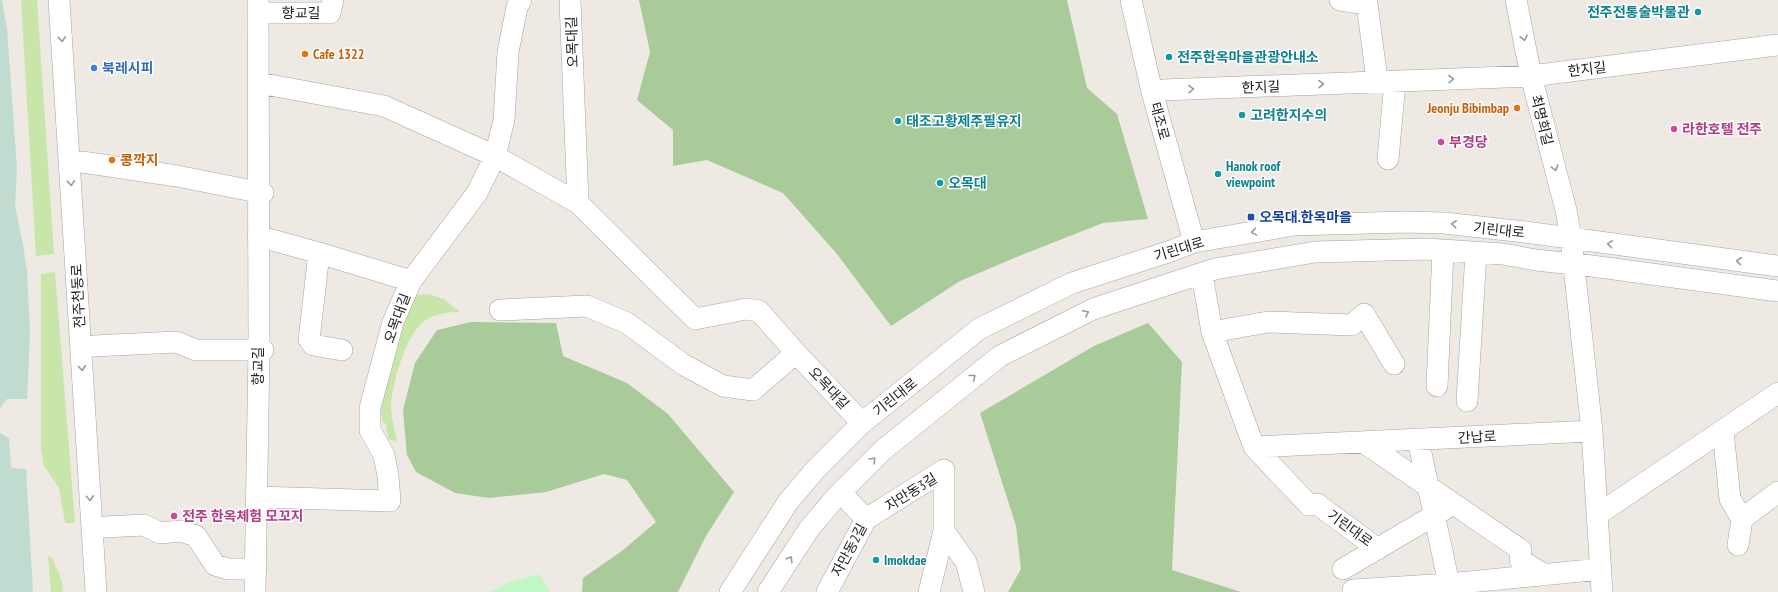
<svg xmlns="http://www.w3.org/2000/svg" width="1778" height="592" font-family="'PT Sans Narrow','Noto Sans KR',sans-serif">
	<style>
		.grass { fill: #c8e6aa }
		.forest { fill: #a8cb99 }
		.wetland { fill: #c0dbcf }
		.park { fill: #c1f7c5 }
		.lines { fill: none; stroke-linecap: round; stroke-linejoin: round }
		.minor-casing { stroke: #a4a4a4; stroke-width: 22 }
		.minor { stroke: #fff; stroke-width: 21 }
		.oneway { stroke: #999 }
		.culture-dot { fill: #0f9aa8; stroke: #fff; stroke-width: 1.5 }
		.food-dot { fill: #e8710a; stroke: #fff; stroke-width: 1.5 }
		.shop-dot { fill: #3f7fe0; stroke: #fff; stroke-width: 1.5 }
		.hotel-dot { fill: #d1479c; stroke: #fff; stroke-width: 1.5 }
		.transit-dot { fill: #1a4fb4; stroke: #fff; stroke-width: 1.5 }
		.labels { text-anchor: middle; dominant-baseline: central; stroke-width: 3; stroke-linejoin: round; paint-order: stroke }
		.culture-label { font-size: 14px; font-weight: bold; fill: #0d838f; stroke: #fff; text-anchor: start }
		.street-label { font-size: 14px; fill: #1d1d1d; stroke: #fff }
		.food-label { font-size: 14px; font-weight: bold; fill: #c56008; stroke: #fff; text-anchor: start }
		.shop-label { font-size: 14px; font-weight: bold; fill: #366cbe; stroke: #fff; text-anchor: start }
		.hotel-label { font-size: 14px; font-weight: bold; fill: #b23c85; stroke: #fff; text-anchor: start }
		.transit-label { font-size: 14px; font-weight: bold; fill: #164399; stroke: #fff; text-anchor: start }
	</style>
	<rect width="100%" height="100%" fill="#eeeae3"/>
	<path class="grass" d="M21 0H37L54 254 36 256Z
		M55 272 75 523H65L59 488 44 466 41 449V274Z
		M428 294 444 299 460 312C447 312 432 314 422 323 405 338 391 386 391 409 392 420 395 431 397 442L388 439 386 424 382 421 381 406 396 336 416 295Z
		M48 556 52 558 62 581 63 592H51Z"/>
	<path class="forest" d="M639 0H1067L1087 88 1117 114 1148 219 1103 223 1019 256 960 281 891 326 837 254 783 193 707 160 673 166V130L637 100 650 52Z
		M471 322 556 323 563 356 627 383 668 414 734 492 706 536 678 592H582L583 578 622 551 656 522 627 480 604 474 546 492 489 498 455 493 416 472 407 455 403 410 415 363 437 330Z
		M1148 323 1182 362 1172 570 1241 592H1008L1021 569 1016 526 980 413 1094 346Z"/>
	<path class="wetland" d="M0 0H2L7 28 17 168 15 206 23 245 27 271 30 331 27 399H7L0 408Z
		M0 433 9 438 11 468 26 469 33 592H0Z"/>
	<path class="park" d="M539 574 550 592H490L508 583Z"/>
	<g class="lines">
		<defs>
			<path id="minor" d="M59 0 96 592
				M570 0 578 203
				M1131 0 1152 92 1194 242
				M1340 0 1367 4 1376 72
				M1516 0 1531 76 1566 210 1571 239 1592 431 1602 592
				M258 13H330L333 0
				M259 83 384 106 495 156 578 203 695 319 746 309 759 311 796 353 862 423
				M1152 92 1163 90 1531 76 1778 45
				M1388 159 1395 82
				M82 162 177 176 263 193
				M258 236 319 253 411 281
				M319 253 309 340 313 345 342 350
				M1202 274 1212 332 1254 447 1309 505 1317 504 1378 549
				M500 310 587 306 627 323 684 365 723 386 753 390 796 353
				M1212 332 1268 322 1352 325 1364 314 1394 364
				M94 346 176 342 196 350H263
				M1437 386 1443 251
				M1467 401 1476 253
				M1723 431 1730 499 1742 519 1778 492
				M1418 439 1449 584
				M1363 442 1521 550 1520 560 1545 575
				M1254 447 1592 431
				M257 497 390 501 388 476 384 455 370 430V408L393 322 411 281 477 193 495 156 504 120 508 52 517 7 521 0
				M1597 515 1778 393
				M866 519 944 470
				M105 527 144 525 160 533 181 531 196 536 215 565 228 569H256
				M944 531 966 562 974 592
				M1738 545 1742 519
				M1343 569 1445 509
				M1353 590 1449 584 1601 569
				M255 592 259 350 258 0
				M730 592 788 502 815 470 862 423 979 329 1072 283 1168 252 1194 242 1294 225 1405 222 1444 223 1525 232 1778 266
				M768 592 809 529 836 497 883 450 1000 356 1093 309 1215 269 1315 252 1426 249 1503 254 1536 260 1592 266 1778 291
				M827 592 866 519 841 493
				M929 592 944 531V470"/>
		</defs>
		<use href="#minor" class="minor-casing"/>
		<use href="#minor" class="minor"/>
	</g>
	<defs><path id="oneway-chevron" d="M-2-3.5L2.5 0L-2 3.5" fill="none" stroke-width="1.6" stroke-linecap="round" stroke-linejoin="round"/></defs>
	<g class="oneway">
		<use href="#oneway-chevron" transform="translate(1524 38) rotate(78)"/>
		<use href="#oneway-chevron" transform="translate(62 39) rotate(87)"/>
		<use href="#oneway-chevron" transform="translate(1451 79) rotate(-2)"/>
		<use href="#oneway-chevron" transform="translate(1321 84) rotate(-2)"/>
		<use href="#oneway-chevron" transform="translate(1191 89) rotate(-2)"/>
		<use href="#oneway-chevron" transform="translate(1555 168) rotate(75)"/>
		<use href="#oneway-chevron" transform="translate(71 183) rotate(86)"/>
		<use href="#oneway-chevron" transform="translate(1454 224) rotate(-174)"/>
		<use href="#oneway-chevron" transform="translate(1254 232) rotate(171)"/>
		<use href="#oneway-chevron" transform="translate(1610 244) rotate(-172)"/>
		<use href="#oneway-chevron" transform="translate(1739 261) rotate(-172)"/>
		<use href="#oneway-chevron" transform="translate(1086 313) rotate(-27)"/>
		<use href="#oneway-chevron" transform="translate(82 368) rotate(86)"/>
		<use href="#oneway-chevron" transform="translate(973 377) rotate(-39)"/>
		<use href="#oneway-chevron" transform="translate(873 460) rotate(-46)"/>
		<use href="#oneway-chevron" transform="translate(90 498) rotate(86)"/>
		<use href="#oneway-chevron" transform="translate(790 559) rotate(-57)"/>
	</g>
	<g class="culture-dot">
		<circle cx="1698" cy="12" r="4"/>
		<circle cx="1169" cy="57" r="4"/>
		<circle cx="1242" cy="115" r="4"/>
		<circle cx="898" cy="121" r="4"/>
		<circle cx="1218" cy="174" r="4"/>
		<circle cx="940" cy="183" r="4"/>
		<circle cx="876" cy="560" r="4"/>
	</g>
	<g class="food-dot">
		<circle cx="305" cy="54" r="4"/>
		<circle cx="1517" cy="108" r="4"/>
		<circle cx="112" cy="160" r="4"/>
	</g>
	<circle class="shop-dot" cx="94" cy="68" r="4"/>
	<g class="hotel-dot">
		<circle cx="1674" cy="129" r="4"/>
		<circle cx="1441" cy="142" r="4"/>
		<circle cx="174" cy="516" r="4"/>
	</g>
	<rect class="transit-dot" x="1247" y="213" width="8" height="8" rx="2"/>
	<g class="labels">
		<g class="culture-label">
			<text x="1690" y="12" text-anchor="end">전주전통술박물관</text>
			<text x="1177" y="57">전주한옥마을관광안내소</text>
			<text x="1250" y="115">고려한지수의</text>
			<text x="906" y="121">태조고황제주필유지</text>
			<text x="1226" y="166">Hanok roof<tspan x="1226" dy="16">viewpoint</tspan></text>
			<text x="948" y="183">오목대</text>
			<text x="884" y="560">Imokdae</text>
		</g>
		<g class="street-label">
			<text x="301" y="13">향교길</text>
			<text transform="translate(572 42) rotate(-92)">오목대길</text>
			<text transform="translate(1587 69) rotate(-7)">한지길</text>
			<text transform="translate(1261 87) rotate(-2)">한지길</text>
			<text transform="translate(1542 120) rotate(76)">최명희길</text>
			<text transform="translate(1160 121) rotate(75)">태조로</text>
			<text transform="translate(1499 230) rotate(6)">기린대로</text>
			<text transform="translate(1179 249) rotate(-17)">기린대로</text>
			<text transform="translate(78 296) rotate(-93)">전주천동로</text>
			<text transform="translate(397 318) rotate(-70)">오목대길</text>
			<text transform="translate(258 366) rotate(-90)">향교길</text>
			<text transform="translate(829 388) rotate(47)">오목대길</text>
			<text transform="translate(895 397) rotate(-39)">기린대로</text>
			<text transform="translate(1477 437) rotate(-3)">간납로</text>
			<text transform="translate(911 492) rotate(-32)">자만동3길</text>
			<text transform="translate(1350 528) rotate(36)">기린대로</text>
			<text transform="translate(849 550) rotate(-62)">자만동2길</text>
		</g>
		<g class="food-label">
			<text x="313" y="54">Cafe 1322</text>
			<text x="1509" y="108" text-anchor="end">Jeonju Bibimbap</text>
			<text x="120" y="160">콩깍지</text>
		</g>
		<g class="shop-label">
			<text x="102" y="68">북레시피</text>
		</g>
		<g class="hotel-label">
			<text x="1682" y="129">라한호텔 전주</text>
			<text x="1449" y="142">부경당</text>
			<text x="182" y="516">전주 한옥체험 모꼬지</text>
		</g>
		<g class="transit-label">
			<text x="1259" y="217">오목대.한옥마을</text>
		</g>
	</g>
</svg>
